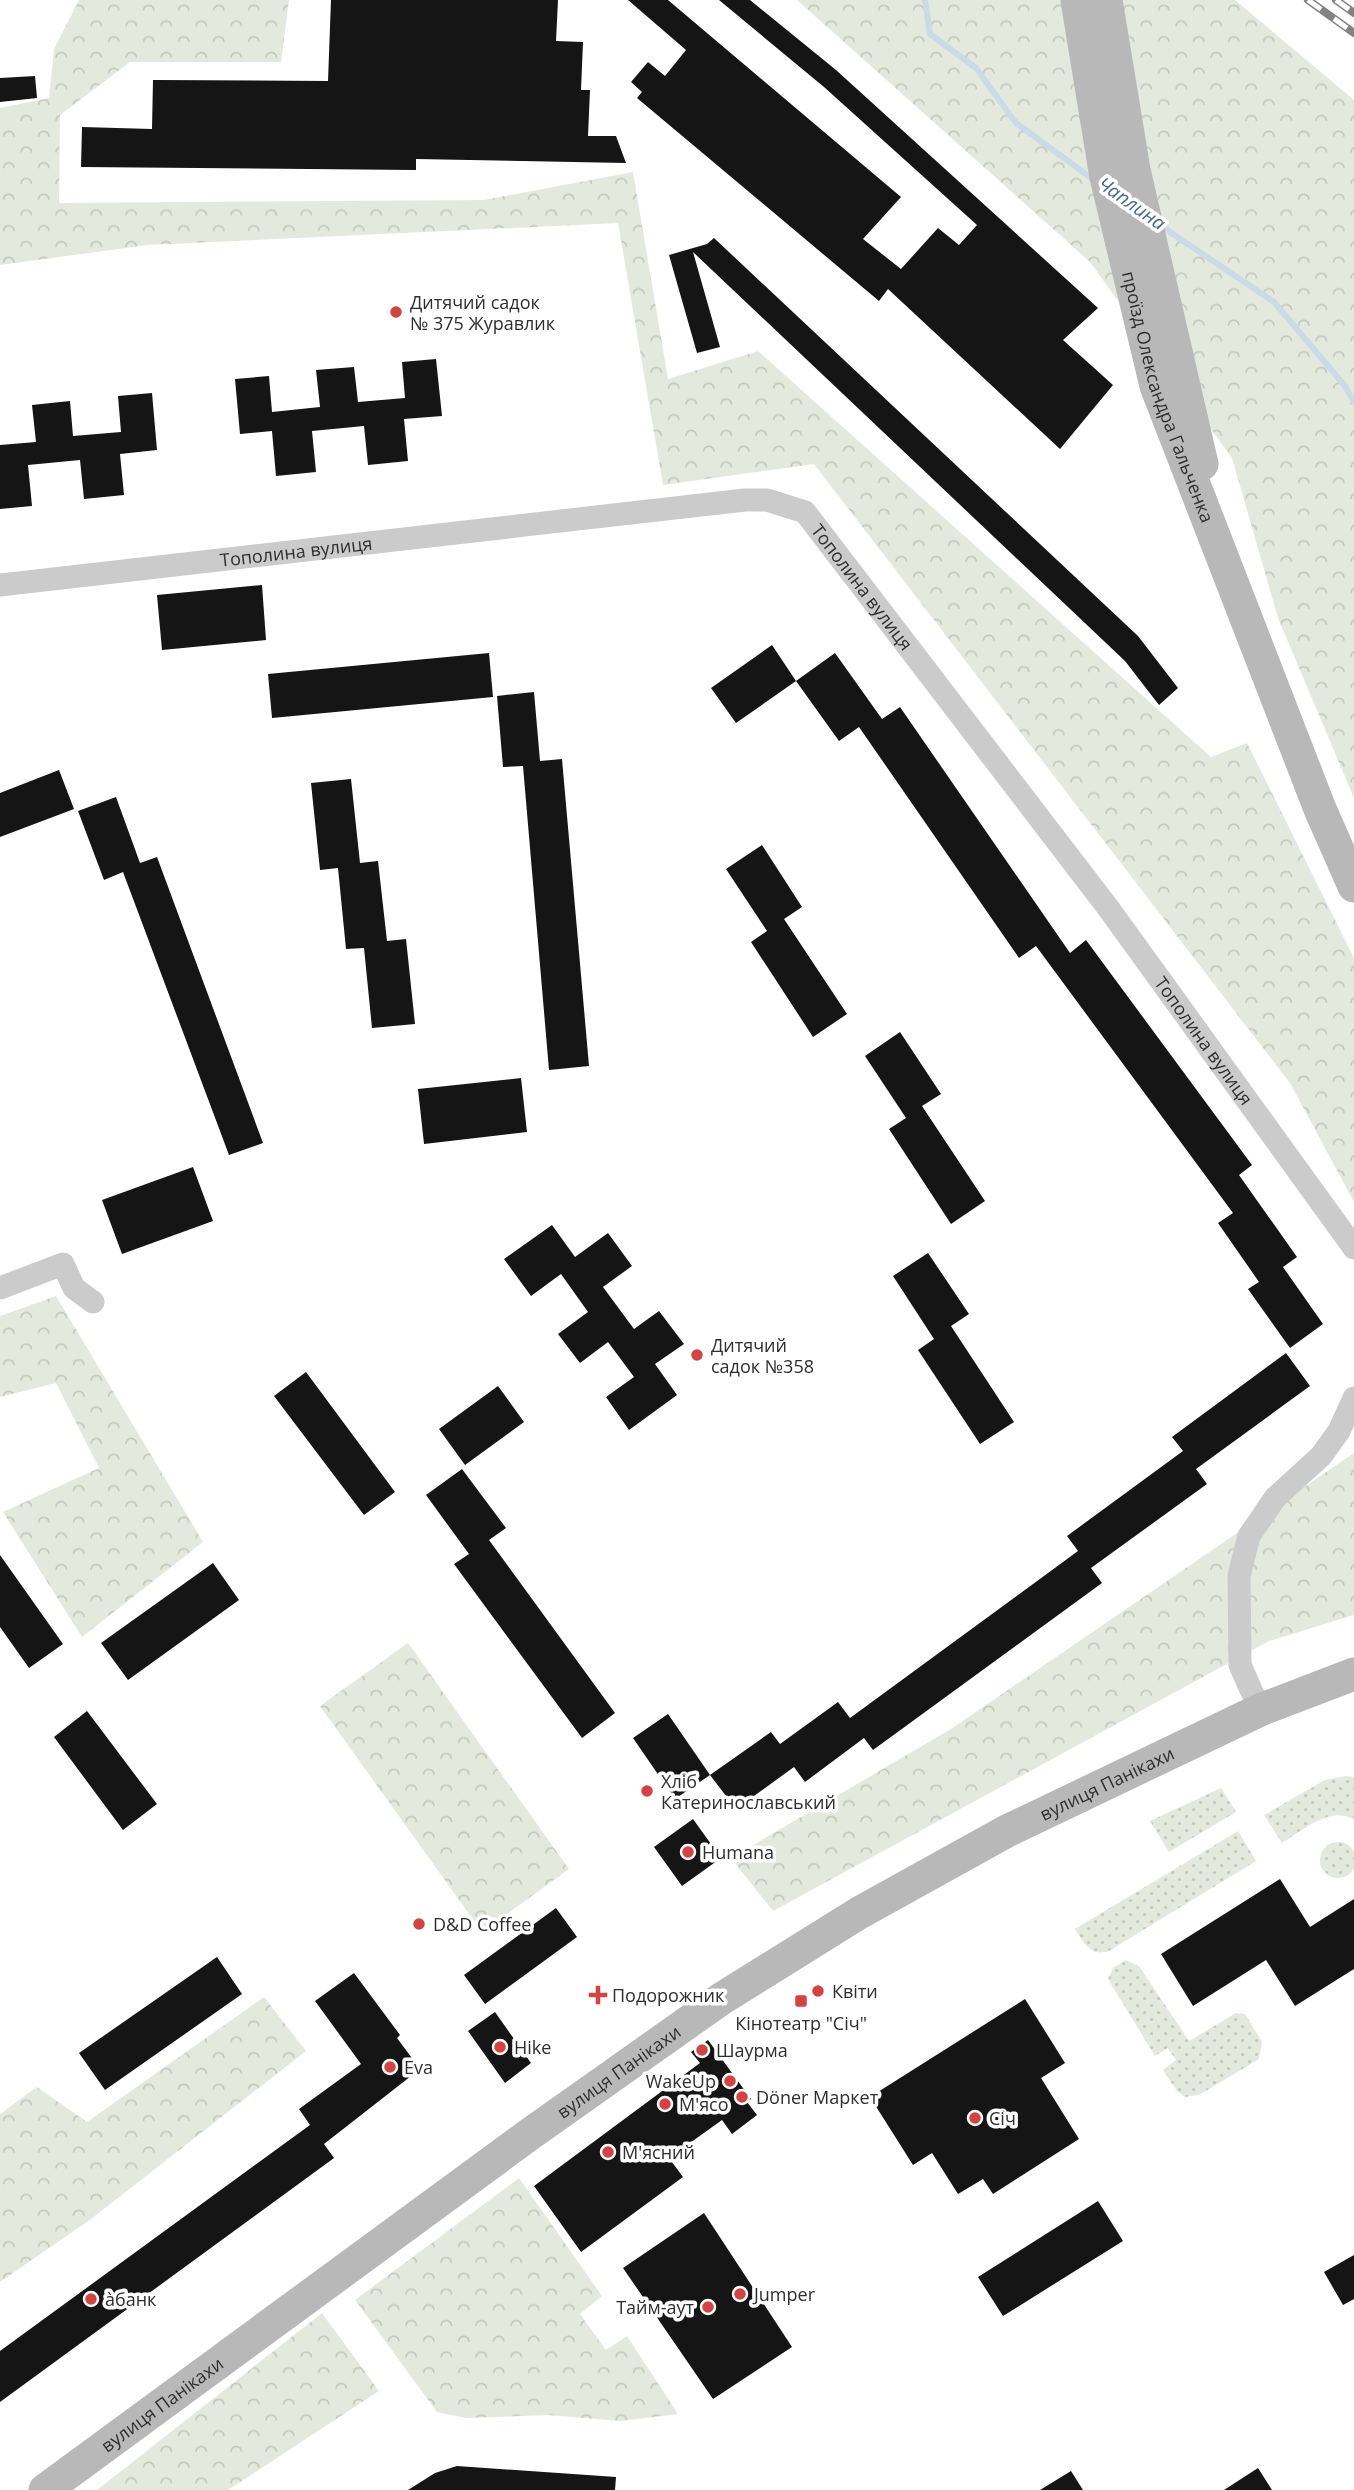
<svg xmlns="http://www.w3.org/2000/svg" width="1354" height="2490" font-family="'Open Sans',sans-serif">
	<style>
		.grass { fill: url(#grass-dots) }
		.forest { fill: url(#forest-crowns) }
		.lines { fill: none; stroke-linecap: round; stroke-linejoin: round }
		.stream { stroke: #cbdae7; stroke-width: 6 }
		.building { fill: #151515 }
		.street { stroke: #cbcbcb; stroke-width: 23 }
		.secondary { stroke: #b8b8b8; stroke-width: 33 }
		.rail-casing { stroke: #838383; stroke-width: 8 }
		.rail { stroke: #fff; stroke-width: 5; stroke-dasharray: 16; stroke-linecap: butt }
		.poi-dot { fill: #d24343; stroke: #fff; stroke-width: 2.5 }
		.labels { text-anchor: middle; dominant-baseline: central; stroke-width: 7; stroke-linejoin: round; paint-order: stroke }
		.poi-label { font-size: 18px; fill: #2e2e2e; stroke: #fff; text-anchor: start }
		.street-label { font-size: 18px; fill: #2e2e2e; stroke: #fff }
		.water-label { font-size: 19px; font-style: italic; fill: #456887; stroke: #fff }
	</style>
	<defs>
		<pattern id="grass-dots" width="8" height="8" patternUnits="userSpaceOnUse" patternTransform="scale(1.75)"><rect width="8" height="8" fill="#e3eadd"/><path d="M2 2h.1M6 6h.1" fill="none" stroke="#c3c9be" stroke-width="1.8" stroke-linecap="round"/></pattern>
		<pattern id="forest-crowns" width="20" height="18" patternUnits="userSpaceOnUse" patternTransform="scale(1.75)"><rect width="20" height="18" fill="#e3eadd"/><path d="M2 6a3 3 0 1 1 6 0M12 15a3 3 0 1 1 6 0" fill="none" stroke="#c3c9be"/></pattern>
	</defs>
	<rect width="100%" height="100%" fill="#fff"/>
	<path class="grass" d="M1346 1776 1354 1777V1820C1332 1804 1300 1832 1282 1843L1264 1815 1325 1780Z
		M1221 1788 1236 1812 1169 1852 1150 1821Z
		M1238 1831 1256 1861 1109 1951C1090 1957 1084 1943 1075 1929Z
		M1320 1860a18 18 0 1 1 36 0a18 18 0 1 1-36 0Z
		M1126 1960 1139 1966 1189 2041 1236 2013 1245 2014 1262 2042 1259 2059 1199 2095 1185 2097 1177 2091 1163 2070 1176 2060 1168 2048 1155 2056 1108 1979 1113 1968Z"/>
	<path class="forest" d="M79 0H289L281 62H130L60 115 59 203 484 200 633 172 668 379 758 351 1211 757 1247 743 1354 958V1202L1290 1083 814 464 663 485 618 223 148 245 0 265V108L49 98 54 49Z
		M797 0H1235L1354 100V798L1278 618 1232 458 1090 262Z
		M56 1296 203 1542 82 1637 3 1512 99 1468 56 1383 0 1397V1316Z
		M1354 1453V1615L1269 1641 773 1911 731 1858 951 1729Z
		M408 1643 569 1869 482 1932 320 1706Z
		M264 1997 306 2051 91 2219 0 2282V2114L37 2087 87 2122Z
		M519 2178 602 2296 580 2314 606 2350 627 2336 678 2414 620 2421 548 2415 466 2418 437 2412 355 2300Z
		M322 2313 379 2391 228 2490H97Z"/>
	<g class="lines">
		<path class="stream" d="M925 0 930 34 976 68 1016 123 1094 180
			M1158 224 1274 302 1345 386 1354 402"/>
	</g>
	<path class="building" d="M331 0H558L556 41 583 42 581 90H590L588 136H616L626 163 416 159V170L81 167 82 127 152 129 153 80 328 81Z
		M628 0H668L901 197 863 239 901 269 938 228 959 245 977 225 824 87 719 0H750L836 70 1098 308 1063 340 1113 385 1060 449 888 289 879 301 637 98 642 92 631 82 648 62 665 76 686 50Z
		M35 76 37 98 0 102V78Z
		M714 238 1138 636 1178 688 1159 705 1125 661 693 252 720 347 697 353 669 255 707 244Z
		M436 359 442 416 404 419 408 461 368 465 364 426 312 431 316 472 276 476 272 431 240 434 235 379 269 376 272 412 320 407 316 370 354 367 358 402 405 398 402 362Z
		M152 393 157 450 120 454 124 495 84 499 80 460 28 465 32 506 0 509V445L36 442 32 405 70 401 73 436 121 432 118 396Z
		M262 585 266 640 162 650 157 595Z
		M772 645 796 681 736 723 711 688Z
		M489 653 493 697 272 718 268 674Z
		M835 653 882 719 900 707 1070 953 1086 940 1252 1165 1239 1175 1297 1257 1283 1267 1323 1324 1290 1348 1248 1289 1259 1282 1218 1223 1233 1213 1036 946 1019 958 859 727 839 741 796 681Z
		M534 692 540 761 562 759 589 1066 549 1070 523 766 503 767 497 696Z
		M59 770 74 809 0 837V793Z
		M351 779 360 863 378 861 387 941 406 939 415 1024 372 1028 364 948 346 949 338 868 320 870 311 783Z
		M116 797 140 863 157 857 263 1143 229 1155 123 872 104 880 78 811Z
		M762 845 802 907 784 919 847 1014 813 1037 751 942 767 931 726 869Z
		M900 1032 941 1094 922 1106 985 1201 951 1224 889 1129 906 1118 865 1056Z
		M521 1078 527 1132 424 1144 418 1089Z
		M193 1167 213 1221 122 1254 102 1200Z
		M552 1225 575 1257 608 1233 632 1266 603 1287 634 1329 659 1311 684 1344 655 1364 677 1395 629 1430 606 1397 634 1377 608 1342 580 1363 558 1334 588 1312 561 1274 531 1296 504 1259Z
		M928 1253 969 1314 951 1326 1014 1422 980 1444 918 1350 934 1339 893 1276Z
		M1286 1353 1310 1386 1196 1469 1207 1484 1091 1568 1102 1583 873 1750 864 1738 805 1782 794 1767 736 1809 710 1775 771 1732 780 1744 838 1702 850 1718 1078 1551 1067 1536 1183 1451 1172 1437Z
		M306 1372 395 1492 364 1515 274 1396Z
		M498 1386 524 1422 465 1465 439 1429Z
		M462 1469 506 1528 489 1540 615 1713 582 1738 454 1564 469 1554 426 1495Z
		M0 1555 63 1644 29 1668 0 1627Z
		M213 1563 239 1600 128 1680 101 1643Z
		M87 1711 157 1804 123 1830 54 1737Z
		M668 1714 710 1775 675 1799 633 1738Z
		M693 1819 721 1858 682 1886 654 1847Z
		M1280 1879 1310 1927 1354 1899V1969L1295 2006 1266 1960 1193 2006 1161 1954Z
		M556 1908 577 1937 485 2004 464 1975Z
		M217 1957 242 1994 105 2090 79 2053Z
		M354 1973 400 2035 397 2038 420 2069 324 2144 334 2158 0 2402V2351L310 2125 299 2109 361 2064 315 2001Z
		M1025 1999 1065 2063 1041 2078 1079 2139 993 2194 983 2179 958 2194 932 2153 913 2165 870 2097Z
		M495 2012 531 2063 505 2083 468 2031Z
		M708 2040 751 2099 747 2102 757 2115 732 2134 722 2120 669 2158 683 2177 581 2252 534 2186 700 2063 691 2052Z
		M1098 2201 1123 2241 1003 2316 978 2277Z
		M704 2213 792 2347 713 2399 623 2268Z
		M1354 2255V2299L1343 2305 1324 2272Z
		M457 2466 616 2477 615 2490H408L435 2473Z
		M1258 2468 1272 2490H1224Z
		M1071 2471 1083 2490H1040Z"/>
	<g class="lines">
		<g class="street">
			<path id="s1" d="M0 585 745 500H767L805 512 1109 909 1354 1248"/>
			<path d="M0 1288 63 1264 74 1288 93 1302"/>
			<path d="M1260 1710 1240 1665 1239 1576 1249 1536 1275 1498 1321 1456 1339 1431 1354 1398"/>
		</g>
		<g class="secondary">
			<path id="s2" d="M1077 0 1106 177 1156 386 1320 809 1354 886"/>
			<path d="M1106 0 1134 170 1202 464"/>
			<path id="s3" d="M45 2490 530 2134 721 1999 859 1913 1007 1831 1260 1710 1354 1674"/>
		</g>
		<defs>
			<path id="rail" d="M1308 0 1354 33
				M1336 0 1354 13"/>
		</defs>
		<use href="#rail" class="rail-casing"/>
		<use href="#rail" class="rail"/>
	</g>
	<g class="poi-dot">
		<circle cx="396" cy="312" r="7"/>
		<circle cx="697" cy="1355" r="7"/>
		<circle cx="647" cy="1791" r="7"/>
		<circle cx="688" cy="1852" r="7"/>
		<circle cx="419" cy="1924" r="7"/>
		<circle cx="818" cy="1991" r="7"/>
		<path d="M594.5 1984.5h7v7h7v7h-7v7h-7v-7h-7v-7h7z"/>
		<rect x="794" y="1994" width="14" height="14" rx="3.5"/>
		<circle cx="500" cy="2047" r="7"/>
		<circle cx="702" cy="2050" r="7"/>
		<circle cx="390" cy="2067" r="7"/>
		<circle cx="730" cy="2081" r="7"/>
		<circle cx="742" cy="2097" r="7"/>
		<circle cx="665" cy="2104" r="7"/>
		<circle cx="975" cy="2118" r="7"/>
		<circle cx="608" cy="2152" r="7"/>
		<circle cx="740" cy="2294" r="7"/>
		<circle cx="91" cy="2299" r="7"/>
		<circle cx="708" cy="2307" r="7"/>
	</g>
	<g class="labels">
		<g class="poi-label">
			<text x="410" y="302">Дитячий садок<tspan x="410" dy="21">№ 375 Журавлик</tspan></text>
			<text x="711" y="1345">Дитячий<tspan x="711" dy="21">садок №358</tspan></text>
			<text x="661" y="1781">Хліб<tspan x="661" dy="21">Катеринославський</tspan></text>
			<text x="702" y="1852">Humana</text>
			<text x="433" y="1924">D&amp;D Coffee</text>
			<text x="832" y="1991">Квіти</text>
			<text x="612" y="1995">Подорожник</text>
			<text x="801" y="2023" text-anchor="middle">Кінотеатр "Січ"</text>
			<text x="514" y="2047">Hike</text>
			<text x="716" y="2050">Шаурма</text>
			<text x="404" y="2067">Eva</text>
			<text x="716" y="2081" text-anchor="end">WakeUp</text>
			<text x="756" y="2097">Döner Маркет</text>
			<text x="679" y="2104">М'ясо</text>
			<text x="989" y="2118">Січ</text>
			<text x="622" y="2152">М'ясний</text>
			<text x="754" y="2294">Jumper</text>
			<text x="105" y="2299">а̀банк</text>
			<text x="694" y="2307" text-anchor="end">Тайм-аут</text>
		</g>
		<g class="street-label">
			<text stroke="none"><textPath href="#s2" startOffset="408">проїзд Олександра Гальченка</textPath></text>
			<text stroke="none"><textPath href="#s1" startOffset="298">Тополина вулиця</textPath></text>
			<text stroke="none"><textPath href="#s1" startOffset="906">Тополина вулиця</textPath></text>
			<text stroke="none"><textPath href="#s1" startOffset="1474">Тополина вулиця</textPath></text>
			<text stroke="none"><textPath href="#s3" startOffset="1278">вулиця Панікахи</textPath></text>
			<text stroke="none"><textPath href="#s3" startOffset="710">вулиця Панікахи</textPath></text>
			<text stroke="none"><textPath href="#s3" startOffset="145">вулиця Панікахи</textPath></text>
		</g>
		<g class="water-label">
			<text transform="translate(1132 203) rotate(35)">Чаплина</text>
		</g>
	</g>
</svg>
